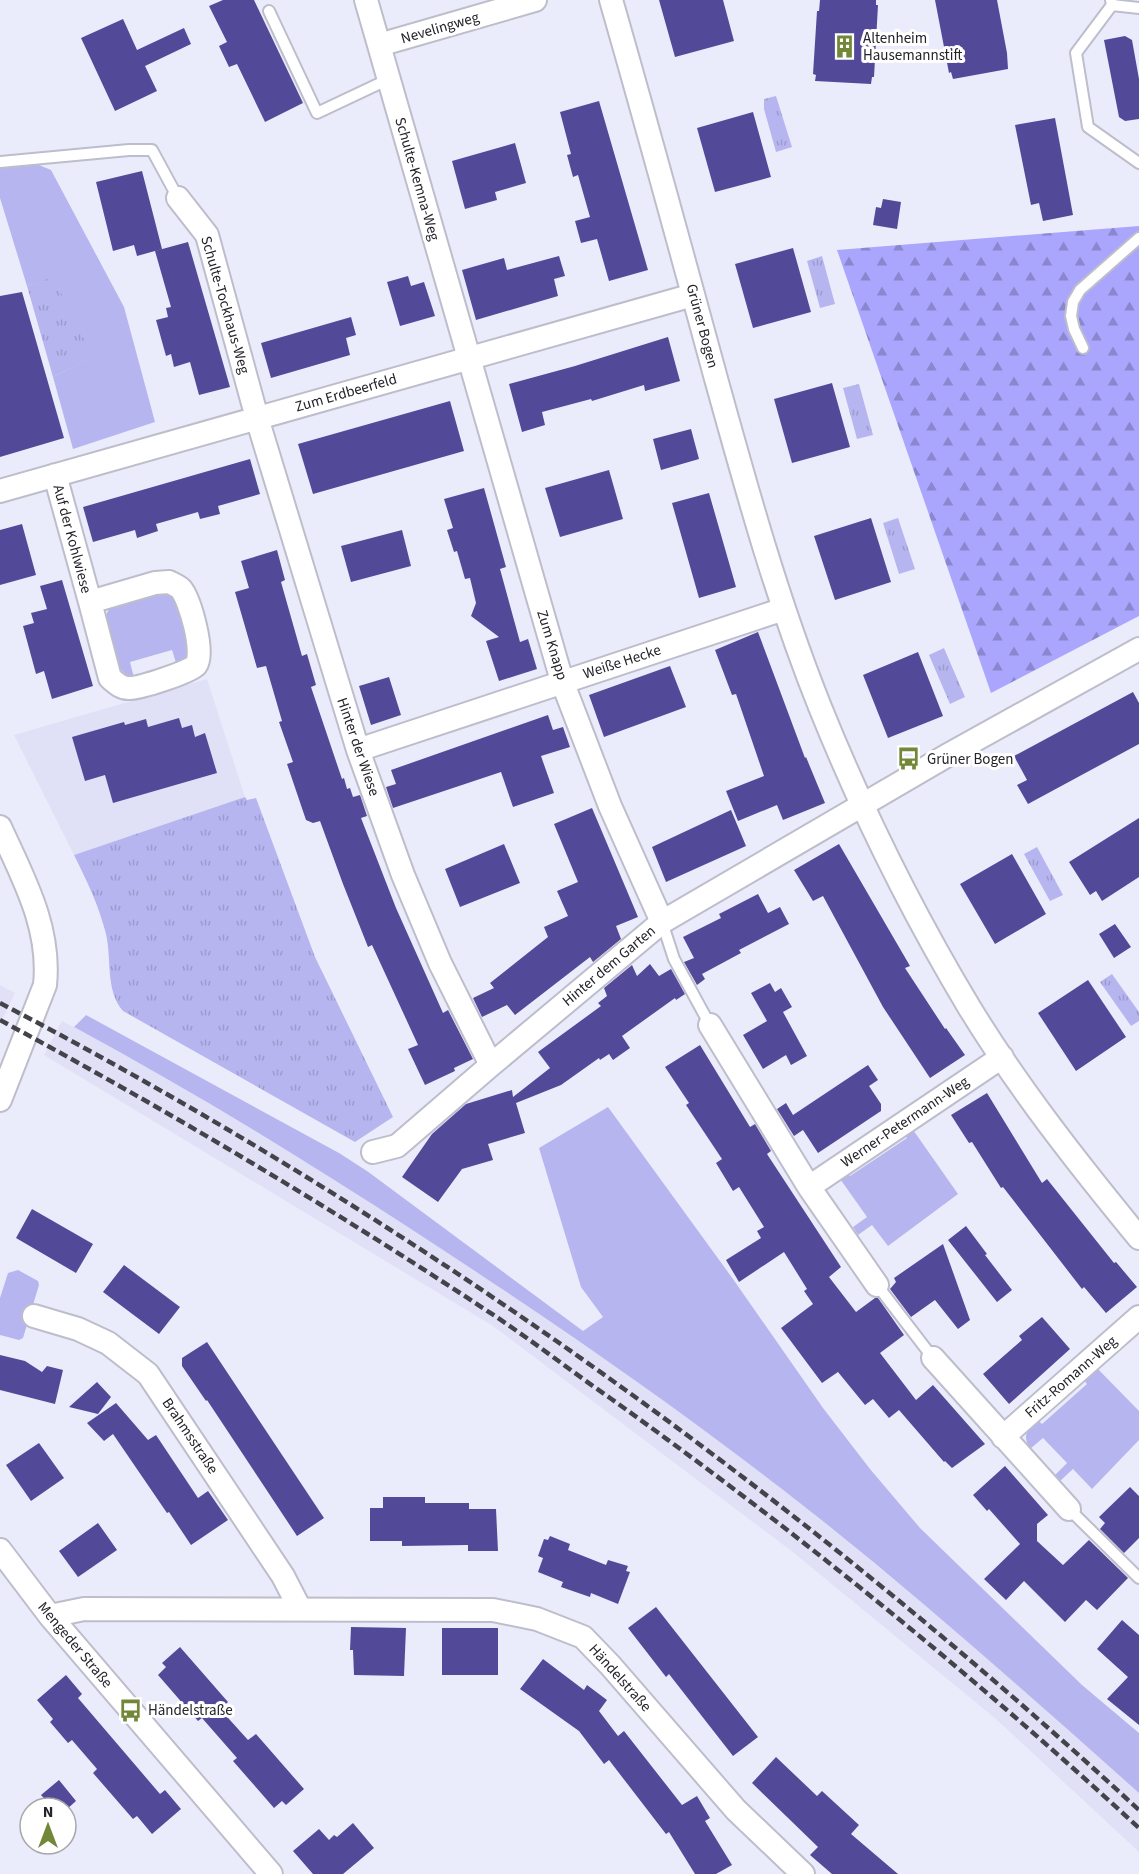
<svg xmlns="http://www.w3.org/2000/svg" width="1139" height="1874" font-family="'Source Sans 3',sans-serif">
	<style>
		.built { fill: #e0e0f7 }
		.grass { fill: #b6b5f0 }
		.forest { fill: url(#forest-firs) }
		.park { fill: url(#park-tufts) }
		.building { fill: #524a99 }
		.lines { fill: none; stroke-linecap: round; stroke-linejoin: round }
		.service-casing { stroke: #bdbdcb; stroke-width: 14 }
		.minor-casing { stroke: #bdbdcb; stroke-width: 26 }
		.service { stroke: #fff; stroke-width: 10 }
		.minor { stroke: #fff; stroke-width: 22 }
		.rail { stroke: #43434a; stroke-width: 4.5; stroke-dasharray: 9 4.5; stroke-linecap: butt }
		.labels { text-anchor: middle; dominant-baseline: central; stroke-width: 6; stroke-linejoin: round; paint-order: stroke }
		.street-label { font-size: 15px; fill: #232329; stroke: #fff }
		.poi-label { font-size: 15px; fill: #232329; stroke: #fff; text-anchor: start }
	</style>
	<defs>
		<pattern id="forest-firs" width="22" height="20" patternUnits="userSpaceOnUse" patternTransform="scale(1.5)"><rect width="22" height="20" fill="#aaa6fe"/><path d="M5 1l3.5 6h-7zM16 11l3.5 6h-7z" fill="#8a87ce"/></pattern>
		<pattern id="park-tufts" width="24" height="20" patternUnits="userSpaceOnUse" patternTransform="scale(1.5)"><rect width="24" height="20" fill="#b6b5f0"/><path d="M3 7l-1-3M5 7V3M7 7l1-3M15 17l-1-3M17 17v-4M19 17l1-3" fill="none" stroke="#9c9bce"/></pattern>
	</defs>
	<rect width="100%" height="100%" fill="#ebecfb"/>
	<path class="built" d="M207 679 245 797 74 855 14 735Z
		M0 985 15 993 0 1024Z
		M62 1021 147 1066 332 1178 480 1274 659 1396 784 1490 946 1622 1139 1793V1852L996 1719 794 1553 493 1326 44 1055Z"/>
	<path class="grass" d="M34 163 51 170 124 307 155 422 73 449 53 377 92 357 53 278 27 286 0 198V168Z
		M154 592 167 593 176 601 189 648 188 657 177 666 172 650 130 662 134 678 127 676 119 668 105 623 106 615 110 607Z
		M86 1015 339 1153 367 1171 583 1331 603 1317 581 1287 539 1148 608 1107 733 1279 823 1408 870 1469 920 1528 1082 1685 1139 1733V1793C1022 1689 906 1585 782 1489 663 1397 540 1313 414 1231 303 1159 191 1090 74 1027Z
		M911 1127 958 1194 888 1246 872 1225 858 1235 853 1227 867 1217 838 1176 846 1171 850 1176 907 1138 903 1132Z
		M18 1270 38 1281 39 1285 23 1338 19 1340 0 1335V1298L8 1273Z
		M1095 1366 1139 1411V1440L1092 1489 1073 1469 1060 1481 1055 1475 1067 1463 1043 1438 1030 1449C1022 1436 1027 1428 1037 1419L1042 1424 1087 1384 1082 1378Z"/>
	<path class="forest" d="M1139 226V616L991 693 837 250Z"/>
	<path class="park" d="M776 96 792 147 776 152 764 109V99Z
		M822 256 835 304 820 308 807 261Z
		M53 277 93 357 53 377 27 286Z
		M859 384 873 435 857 439 843 388Z
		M898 518 915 569 899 574 883 523Z
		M944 648 965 697 950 704 929 655Z
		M245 797 247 800 256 798 315 957 393 1117 355 1142 123 1011C105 990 112 960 106 934 99 906 87 881 74 855Z
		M1037 847 1063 895 1050 901 1024 854Z
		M1112 974 1139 1012V1021L1131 1026 1100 982Z"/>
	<path class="building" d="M223 0H254L303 103 265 122 237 64 229 67 219 46 227 42 209 6Z
		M659 0H723L734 41 675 57Z
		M820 0H876V5H878L874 77H872L871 84 815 81 816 75 813 74 817 11H819Z
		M935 0H997L1007 53 1008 69 953 79 951 72 949 73Z
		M123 19 137 50 184 28 191 44 145 66 157 91 115 111 81 38Z
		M1125 36 1132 40 1139 79V119L1125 121 1119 117 1104 40Z
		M599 101 648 270 609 281 597 239 581 243 575 221 590 217 578 175 573 177 567 155 571 154 560 112Z
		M753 112 771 177 715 192 697 128Z
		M1055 118 1073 215 1043 221 1039 203 1031 205 1015 125Z
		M515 143 526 183 495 192 497 200 465 209 452 161Z
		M142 171 162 249 137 256 134 245 113 251 96 182Z
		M883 199 901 202 897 229 873 225 876 207 881 208Z
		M188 242 230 387 199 395 190 362 174 367 171 354 166 356 156 320 168 317 166 308 171 307 155 251Z
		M793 248 811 312 753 328 735 264Z
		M559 256 565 276 554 279 558 296 476 320 462 270 504 258 507 270Z
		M408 276 411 286 424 282 435 316 400 326 387 282Z
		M22 292 64 438 0 457V296Z
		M351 317 356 335 346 338 350 355 271 378 261 343Z
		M668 337 680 381 645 391 644 385 592 401 591 399 542 412 545 425 522 432 509 384 575 366Z
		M832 383 850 447 792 463 774 399Z
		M450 401 464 451 313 494 298 444Z
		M691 429 699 459 661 470 653 439Z
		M250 459 260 494 218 506 220 514 200 519 198 512 156 524 158 531 137 538 135 530 93 542 83 507Z
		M609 470 623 519 560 537 545 488Z
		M484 488 506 567 500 569 520 642 528 639 537 669 499 681 486 641 499 637 471 616 476 603 470 578 465 579 457 551 454 552 447 530 453 528 444 499Z
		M709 493 736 587 699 598 672 503Z
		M871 518 891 582 835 600 814 536Z
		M22 524 36 575 0 585V530Z
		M402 530 411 566 351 582 341 546Z
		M277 550 285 580 281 582 302 656 307 654 316 685 311 687 342 779 344 778 347 789 350 788 353 797 360 795 367 816 361 818 396 908 443 1013 448 1010 473 1059 454 1068 455 1071 425 1085 408 1049 418 1045 372 945 368 947 343 884 320 821 313 823 306 820 287 764 293 762 279 722 282 721 266 666 257 668 235 592 249 588 241 561Z
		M62 580 93 686 52 699 44 671 36 674 23 626 34 623 31 613 47 609 40 586Z
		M758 632 805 758 806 757 825 803 783 820 777 805 738 821 726 791 764 776 736 694 732 695 715 650Z
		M918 652 943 716 888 738 863 675Z
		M670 666 686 707 604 737 589 695Z
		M389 677 401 715 371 725 359 686Z
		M1133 692 1139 703V744L1028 804 1017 785 1027 780 1014 756Z
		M548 715 553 730 563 727 570 747 541 756 554 793 513 807 501 772 393 808 386 787 396 784 391 770Z
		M179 718 182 728 192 725 195 737 205 733 217 773 113 803 105 775 85 781 72 737 124 722 125 725 146 719 148 727Z
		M592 808 638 917 616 926 621 939 593 962 590 957 515 1015 507 1005 482 1017 473 998 494 988 490 983 548 937 544 927 568 916 557 891 578 882 554 824Z
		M731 810 746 846 666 882 652 847Z
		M1139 818V877L1102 901 1096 891 1090 895 1069 862Z
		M504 844 520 883 460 907 445 869Z
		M839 844 910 966 905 968 945 1029 946 1028 965 1055 930 1078 883 1007 823 896 813 901 794 870Z
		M1012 854 1046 914 995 944 960 884Z
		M758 894 768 913 780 907 789 924 739 950 741 953 702 974 705 979 697 985 684 962 694 958 683 937 721 918 719 914Z
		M1115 924 1131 947 1114 958 1099 934Z
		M650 964 659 976 671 969 685 994 676 1000 675 998 622 1036 630 1048 613 1060 609 1054 600 1060 599 1058 561 1085 516 1103 525 1133 488 1144 493 1160 462 1169 438 1202 402 1177 432 1134 466 1104 512 1090 513 1097 550 1068 538 1052 601 1006 598 1003 607 996 604 988 632 965 637 976Z
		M1088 980 1126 1037 1076 1071 1038 1013Z
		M770 983 775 992 781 988 792 1007 783 1012 807 1056 791 1065 786 1055 763 1069 743 1035 767 1021 751 993Z
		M700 1045 750 1127 755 1124 771 1151 767 1154 841 1267 829 1277 856 1312 875 1298H878L904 1335 880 1353 916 1400 933 1385 985 1444 952 1468 945 1461 944 1462 899 1410 889 1418 873 1399 865 1405 838 1372 822 1383 781 1328 813 1304 804 1291 807 1289 784 1252 739 1282 726 1260 761 1238 757 1231 764 1227 739 1187 733 1191 716 1163 722 1159 686 1105 689 1103 665 1067Z
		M868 1065 878 1080 869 1086 881 1104V1111L818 1153 803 1130 794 1136 777 1109 786 1103 793 1115Z
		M987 1093 1042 1183 1047 1179 1114 1263 1116 1262 1137 1287 1106 1313 1084 1287 1082 1289 1003 1187 1001 1188 972 1142 969 1143 951 1115Z
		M32 1209 93 1244 76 1273 16 1238Z
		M966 1226 987 1254 985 1255 1012 1290 997 1302 948 1240Z
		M943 1244 970 1320 958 1329 935 1300 911 1317 890 1289 896 1282 894 1278Z
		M124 1265 180 1307 159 1334 103 1292Z
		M1042 1317 1070 1349 1009 1404 983 1374 1022 1340 1019 1336Z
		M207 1342 324 1518 297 1536 207 1400 206 1401 182 1366V1358Z
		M0 1355 25 1361 42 1372 47 1366 63 1370 55 1404 0 1390Z
		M97 1382 111 1397 98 1414 69 1407Z
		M116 1403 148 1440 156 1435 198 1498 208 1491 228 1520 191 1545 169 1512 167 1513 113 1434 104 1441 87 1423Z
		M39 1443 64 1478 31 1501 6 1465Z
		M1005 1466 1048 1515 1037 1524V1541L1063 1565 1089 1540 1128 1578 1097 1610 1086 1600 1065 1622 1024 1581 1006 1600 984 1579 1020 1544 989 1509 987 1511 973 1495Z
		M1130 1487 1139 1496V1538L1124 1553 1100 1529 1105 1523 1099 1517Z
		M383 1497H425V1503H469V1509H496L498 1551H468V1545L402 1546V1541H370V1508H383Z
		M98 1523 117 1550 78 1577 59 1551Z
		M550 1536 570 1544 568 1550 606 1565 608 1560 628 1566 626 1571 630 1572 618 1604 591 1593 590 1597 561 1587 563 1582 538 1572 543 1558 538 1556 544 1539 548 1540Z
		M656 1607 758 1737 733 1756 669 1674 666 1677 628 1628Z
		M1122 1620 1139 1635V1725L1107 1699 1128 1677 1097 1649Z
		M351 1627 406 1628 404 1676 354 1675 353 1650H350Z
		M442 1628H498V1675H442Z
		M180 1647 228 1702 220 1709 248 1740 256 1734 304 1789 286 1805 282 1801 274 1808 233 1761 237 1758 202 1718 198 1721 158 1675 166 1667 162 1663Z
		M543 1659 584 1690 587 1685 607 1700 599 1711 618 1736 624 1731 682 1805 697 1796 710 1818 705 1821 732 1865 716 1874H695L669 1832 666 1834 609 1760 604 1764 579 1731 520 1689Z
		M66 1675 82 1694 78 1698 160 1794 165 1790 181 1809 152 1834 137 1816 133 1819 93 1773 97 1769 72 1740 68 1743 50 1722 53 1719 37 1700Z
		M776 1757 817 1796 822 1791 859 1825 851 1834 898 1874H832L810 1855 818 1847 752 1783Z
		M59 1780 76 1801 66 1810V1808H53L41 1795Z
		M353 1823 374 1848 343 1874H313L293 1851 319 1829 329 1840 334 1835 337 1837Z"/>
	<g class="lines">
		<defs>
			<path id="service" d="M1111 0 1112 5 1139 8
				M1112 5 1076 53 1088 127 1139 163
				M269 11 317 113 389 79
				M0 162 129 150H152L178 198
				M1083 348 1074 329 1071 316 1073 302 1080 290 1139 238
				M662 922 674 959 710 1025
				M877 1285 933 1358
				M1069 1509 1139 1578"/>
			<path id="minor" d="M366 0 562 681 610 806 662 922
				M611 0C647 125 681 250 715 375 746 487 777 600 820 707 862 811 912 912 969 1007 1019 1089 1079 1165 1139 1238
				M379 45 535 0
				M178 198 207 235 257 418 358 750 403 875 440 963 491 1065
				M55 475 90 602
				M0 491 693 295
				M169 582C173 584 178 586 181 589 190 600 205 653 196 665 190 672 140 688 130 688 122 689 116 683 110 678L90 602 155 583Z
				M358 750 784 609
				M0 827C23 878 51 927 45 985L0 1100
				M710 1025 809 1187 877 1285
				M373 1152 397 1146 491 1065 662 922 948 755 1139 649
				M809 1187 1002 1057
				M34 1316 78 1329 108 1343 148 1374 283 1576 300 1609
				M933 1358 1069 1509
				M1003 1437 1139 1317
				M0 1550 50 1616 271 1874
				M50 1616 84 1609 493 1610 537 1619 583 1637 610 1665 736 1810 803 1874"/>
		</defs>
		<use href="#service" class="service-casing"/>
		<use href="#minor" class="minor-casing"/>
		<use href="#service" class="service"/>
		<use href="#minor" class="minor"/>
		<path class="rail" d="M0 1003C411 1217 799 1496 1139 1810
			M0 1020C169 1111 335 1210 495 1316 534 1342 571 1371 610 1398 795 1530 972 1674 1139 1828"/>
	</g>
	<defs>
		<symbol id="building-bare" viewBox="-9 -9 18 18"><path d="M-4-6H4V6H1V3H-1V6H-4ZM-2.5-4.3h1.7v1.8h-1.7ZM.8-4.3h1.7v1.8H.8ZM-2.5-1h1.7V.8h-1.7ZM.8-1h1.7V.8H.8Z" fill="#728738" stroke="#fff" stroke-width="2.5" paint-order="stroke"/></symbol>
		<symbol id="bus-bare" viewBox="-9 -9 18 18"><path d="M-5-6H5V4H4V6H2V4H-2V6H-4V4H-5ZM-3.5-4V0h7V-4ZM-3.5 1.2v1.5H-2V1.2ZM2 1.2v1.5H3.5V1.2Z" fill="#728738" stroke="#fff" stroke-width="2.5" paint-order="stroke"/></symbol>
	</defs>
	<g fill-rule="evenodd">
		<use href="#building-bare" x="828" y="30" width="33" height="33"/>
		<use href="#bus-bare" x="892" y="742" width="33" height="33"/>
		<use href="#bus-bare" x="114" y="1694" width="33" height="33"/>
	</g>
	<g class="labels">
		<g class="street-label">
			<text transform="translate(440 28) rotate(-16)">Nevelingweg</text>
			<text transform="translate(417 179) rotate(74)">Schulte-Kemna-Weg</text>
			<text transform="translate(225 305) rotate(74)">Schulte-Tockhaus-Weg</text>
			<text transform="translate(702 326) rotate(75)">Grüner Bogen</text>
			<text transform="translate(346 393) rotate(-16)">Zum Erdbeerfeld</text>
			<text transform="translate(72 539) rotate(75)">Auf der Kohlwiese</text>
			<text transform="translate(552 645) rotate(73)">Zum Knapp</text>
			<text transform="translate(622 662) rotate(-18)">Weiße Hecke</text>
			<text transform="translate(358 747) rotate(71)">Hinter der Wiese</text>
			<text transform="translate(609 966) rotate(-40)">Hinter dem Garten</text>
			<text transform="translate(905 1122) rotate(-34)">Werner-Petermann-Weg</text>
			<text transform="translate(1071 1377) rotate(-41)">Fritz-Romann-Weg</text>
			<text transform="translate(190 1436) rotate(56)">Brahmsstraße</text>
			<text transform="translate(75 1645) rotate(50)">Mengeder Straße</text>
			<text transform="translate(620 1678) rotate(48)">Händelstraße</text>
		</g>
		<g class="poi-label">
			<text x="863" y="38">Altenheim<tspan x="863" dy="17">Hausemannstift</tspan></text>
			<text x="927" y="759">Grüner Bogen</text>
			<text x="148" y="1710">Händelstraße</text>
		</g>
	</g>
	<g transform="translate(48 1826)"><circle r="28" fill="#ffffff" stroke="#a7a7a9" stroke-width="1.5"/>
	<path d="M0-4.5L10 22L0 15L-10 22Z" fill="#728738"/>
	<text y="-9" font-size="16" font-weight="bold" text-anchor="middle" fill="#232329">N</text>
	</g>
</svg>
